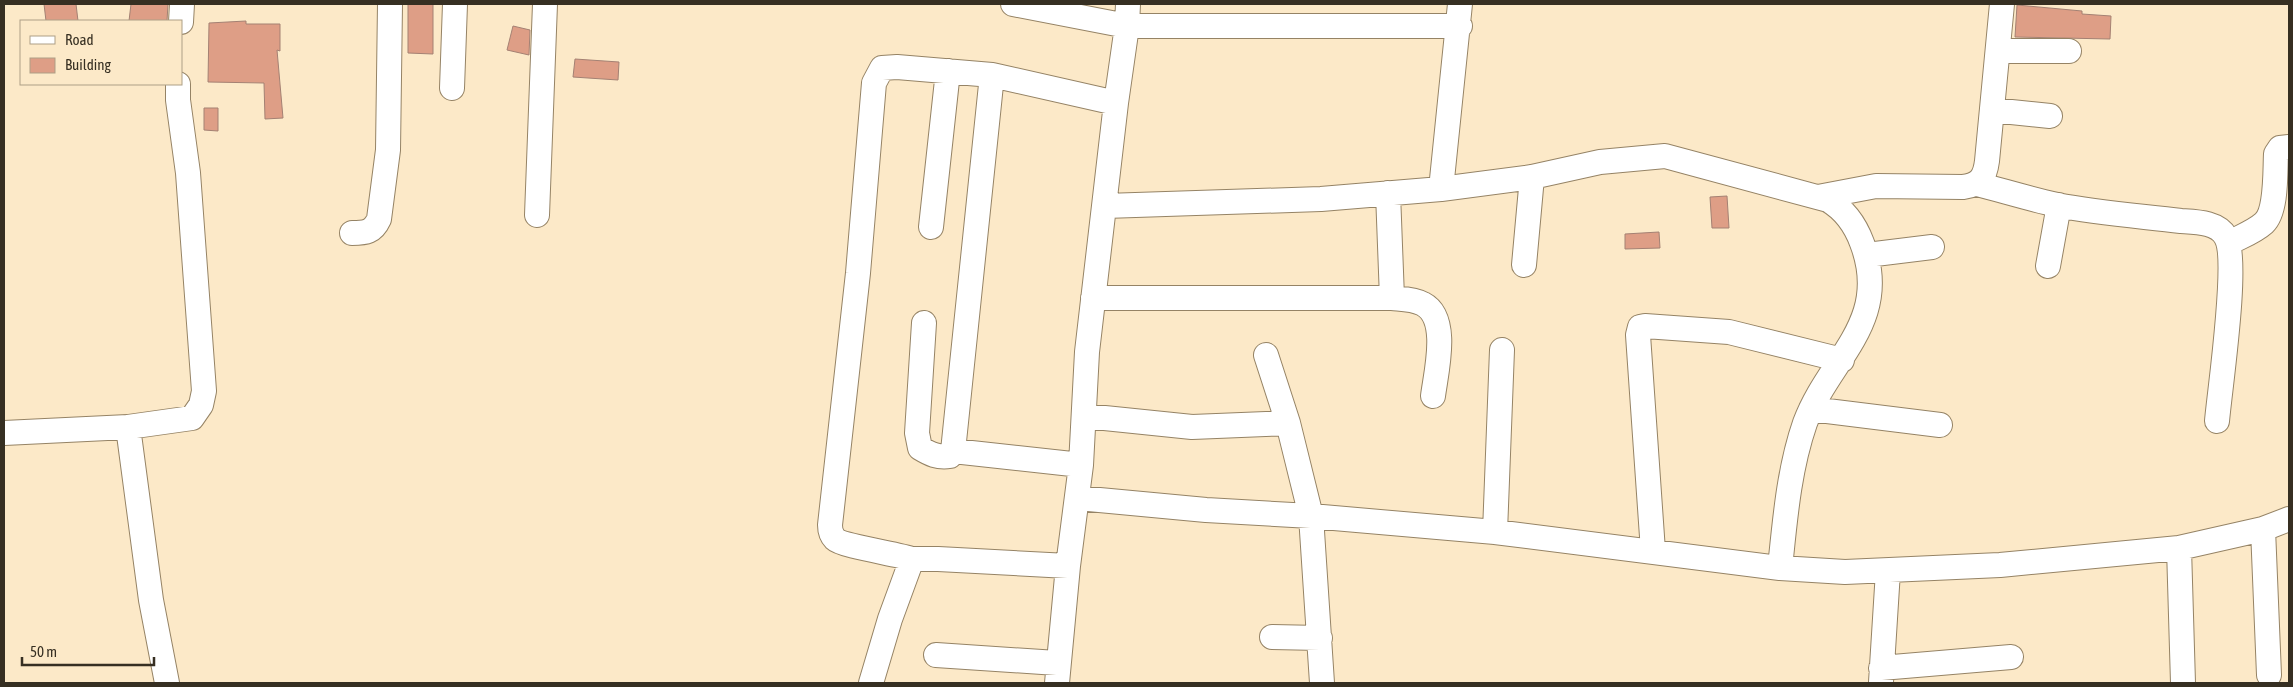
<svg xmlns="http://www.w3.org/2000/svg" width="2293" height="687" font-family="'Asap Condensed',sans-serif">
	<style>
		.building { fill: #de9e86; stroke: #a48173 }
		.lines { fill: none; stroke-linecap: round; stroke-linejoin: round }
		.minor-casing { stroke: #958365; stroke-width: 26 }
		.minor { stroke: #fff; stroke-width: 24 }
	</style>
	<rect width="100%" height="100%" fill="#fce9c8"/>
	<path class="building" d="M44 4H76L78 21H46Z
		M131 4H168L167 21H129Z
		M408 4H433V54L408 53Z
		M2017 5 2082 11V14L2111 16 2110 39 2015 37Z
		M246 21V24H280V51L277 50 283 118 265 119 264 83 208 82 209 23Z
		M513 26 530 30 529 55 507 50Z
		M575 59 619 62 618 80 573 77Z
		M204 108H218V131L204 130Z
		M1727 196 1729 228H1712L1710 197Z
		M1659 232 1660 248 1625 249V234Z"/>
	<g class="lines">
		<defs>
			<path id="minor" d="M1013 4 1127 26H1460
				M181 22 182 4
				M1998 51H2069
				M452 88 455 4
				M1992 110 2050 116
				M1977 184C2004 191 2030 199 2057 205 2098 213 2140 216 2181 221 2196 222 2218 222 2226 237 2239 260 2220 387 2217 421
				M1441 189 1460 4
				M1388 193 1392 298
				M1818 197 1876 186 1963 187C1980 185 1985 177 1987 161L2002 4
				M1105 206 1321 199 1441 189 1532 177 1600 162 1665 156 1828 200C1845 210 1855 224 1862 243 1892 322 1829 358 1805 423 1789 469 1785 519 1780 568
				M537 215 545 4
				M931 227 948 71
				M352 233C366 233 373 232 379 219L388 150 390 4
				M2229 243C2240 237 2254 232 2264 223 2277 211 2275 171 2276 154L2280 148 2289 147
				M1867 255 1932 247
				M1524 265 1532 177
				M2048 266 2059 205
				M1093 298H1392C1402 299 1414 299 1423 304 1450 318 1436 372 1433 396
				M924 323 917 433 920 448C930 454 938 458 950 456L953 451 992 75
				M1266 355 1288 423 1311 516 1322 683
				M1811 409 1940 425
				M1085 416 1192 427 1288 423
				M128 427 192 418 201 405 204 391 188 173 178 100V84
				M4 433 128 427 151 600 167 683
				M953 451 1081 465
				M1078 498 1206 510 1311 516 1495 532 1780 568 1845 572 2000 565 2179 548 2263 529 2289 519
				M2263 529 2269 675
				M1495 532 1502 350
				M2179 548 2183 683
				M1653 551 1638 335 1640 327 1645 326 1729 332 1842 360
				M912 559C898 554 842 546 835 539 831 535 830 530 830 525L858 273 874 83 882 68 897 67 992 75 1116 103
				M1272 637 1320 638
				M936 655 1057 663
				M1881 668 2011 657
				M1881 682 1888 571
				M871 683 890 619 912 559H938L1068 566
				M1057 683 1068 566 1081 465 1087 352 1116 103 1127 26 1128 4"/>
		</defs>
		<use href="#minor" class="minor-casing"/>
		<use href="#minor" class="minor"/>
	</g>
	<rect width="2293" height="687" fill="none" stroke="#362f22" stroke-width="10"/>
	<rect x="20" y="20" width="162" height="65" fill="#fce9c8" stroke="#ad9f86"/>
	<rect x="30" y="36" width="25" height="8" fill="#ffffff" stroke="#ad9f86"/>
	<text x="65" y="45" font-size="15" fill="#362f22">Road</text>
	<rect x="30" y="58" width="25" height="15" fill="#de9e86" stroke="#ad9f86"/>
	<text x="65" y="70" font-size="15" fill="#362f22">Building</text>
	<path d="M22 657v8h132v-8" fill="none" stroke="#362f22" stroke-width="2.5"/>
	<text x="30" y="657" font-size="15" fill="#362f22" stroke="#fce9c8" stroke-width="4" paint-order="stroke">50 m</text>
</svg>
